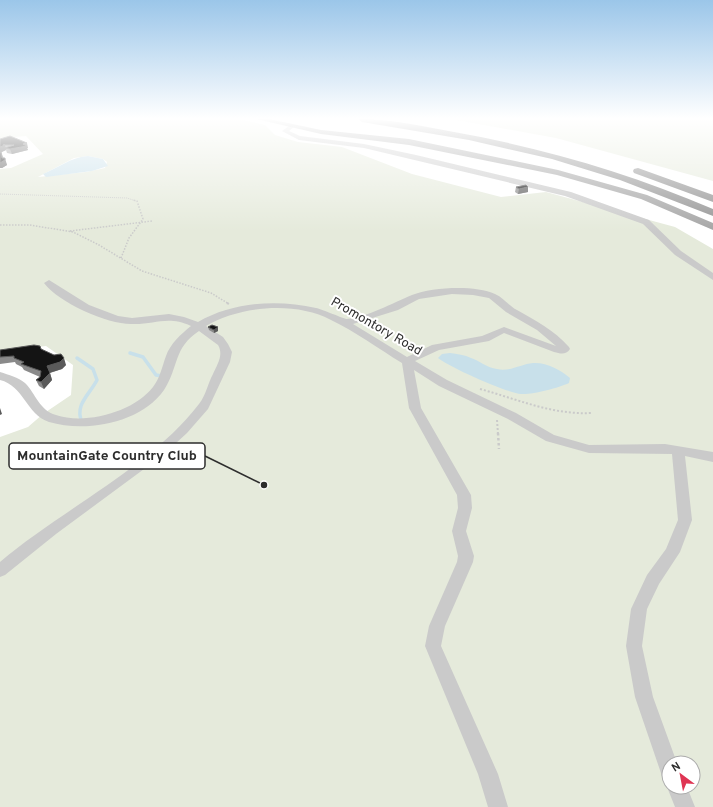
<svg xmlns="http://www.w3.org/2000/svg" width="713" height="807" font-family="Overpass,sans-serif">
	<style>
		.green { fill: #e5eadb; fill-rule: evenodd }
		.water { fill: #c8e0ea }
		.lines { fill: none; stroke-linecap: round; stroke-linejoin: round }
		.stream { stroke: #c8e0ea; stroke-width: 3.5 }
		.path-far3 { stroke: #cacaca; stroke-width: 1; stroke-dasharray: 1 1; stroke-linecap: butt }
		.path-far2 { stroke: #cacaca; stroke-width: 1.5; stroke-dasharray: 1.5 1.5; stroke-linecap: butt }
		.path-far1 { stroke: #cacaca; stroke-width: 2; stroke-dasharray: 2 2; stroke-linecap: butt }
		.path { stroke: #cacaca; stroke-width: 2.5; stroke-dasharray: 2.5 2.5; stroke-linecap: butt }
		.minor { fill: #cacaca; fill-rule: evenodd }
		.major { fill: #a5a5a5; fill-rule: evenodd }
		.highway { fill: #949494; fill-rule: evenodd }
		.wall { fill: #8a8a8a }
		.shaded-wall { fill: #5a5a5a }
		.building { fill: #141414; stroke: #5a5a5a }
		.labels { text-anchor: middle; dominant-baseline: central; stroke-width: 4; stroke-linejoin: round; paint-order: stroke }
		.street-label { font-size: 13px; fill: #2d2d2d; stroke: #fff }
		.leader { fill: none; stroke: #2d2d2d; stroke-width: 1.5 }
		.callout-dot { fill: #2d2d2d; stroke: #fff; stroke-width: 1.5 }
		.callout { fill: #fff; stroke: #2d2d2d; stroke-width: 1.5 }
		.callout-label { font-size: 14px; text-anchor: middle; font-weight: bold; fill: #2d2d2d }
	</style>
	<rect width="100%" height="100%" fill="#fff"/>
	<path class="green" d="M0 119H239L265 125 275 135 298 142 342 147 412 174 501 197 546 192 675 227 713 249V807H0V437L28 427 43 414 71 395 73 365 46 346 0 351V169L11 168 43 154 26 136 0 138ZM88 156 103 159 107 162 105 168 86 172 38 177 74 158ZM669 763H693V787H669Z
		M451 119H713V181L556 138Z"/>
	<path class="water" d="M88 156 103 159 108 166 92 171 46 177 43 174C58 168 71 157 88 156Z
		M450 353C457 354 465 355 471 358 480 361 487 368 497 369 510 372 521 364 533 363 546 362 561 370 570 378L569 383C558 388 532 395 521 394 507 393 449 367 438 358L442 354Z"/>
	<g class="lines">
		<path class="stream" d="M130 353 143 357 156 375 162 376
			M77 358 93 369 97 380C90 394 74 405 82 422"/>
		<path class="path-far3" d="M0 194 127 198 136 201"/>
		<path class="path-far2" d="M0 225H30L73 232 99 245 142 271 211 293 229 304
			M70 231 152 221
			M121 258 129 238 143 219 137 201 133 200"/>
		<path class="path-far1" d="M227 303 229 304
			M480 389C517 399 552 415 591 413
			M497 420 498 434"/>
		<path class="path" d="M498 433 499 449"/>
		<path class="minor" d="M292 124 295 126 289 131 300 136 364 144 416 155 571 192 649 220 681 251 713 273V280L675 255 643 224 565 196 364 148 299 140 282 131Z
			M49 280 89 305 118 316 132 318 169 314 184 317 198 322C233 302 277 299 316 308 322 309 344 319 347 319 367 317 393 303 412 295 433 287 475 285 495 294 504 298 509 306 517 310 536 321 554 330 569 347L570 349C566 355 561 354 554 352L504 333 489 341 439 350 415 361 447 380 516 413 554 435 589 445 665 444 713 452V462L685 456 692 520 680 552 659 584 647 609 642 646 653 697 677 763H669V779L662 776 635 697 626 646 631 609 647 575 666 549 678 520 672 454 589 453 546 441 508 419 439 386 414 370 421 408 471 495 472 508 466 531 474 556 473 562 445 626 441 646 498 774 508 807H488L478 774 425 646 429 626 457 562 458 556 452 531 458 508 457 495 409 408 402 363C379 349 356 332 331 320 295 301 240 306 206 326L223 337 228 344 232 352 230 362 208 409 187 433 163 455 56 534 5 575 0 577V562C61 510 151 467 199 404 206 395 208 383 213 374 217 365 224 355 218 345L199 331C173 348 179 367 164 390 141 423 86 433 49 422 26 414 24 386 0 380V372C9 375 18 377 25 383 36 394 39 410 56 415 85 425 134 412 153 387 160 378 162 367 166 356 170 344 181 334 191 326 167 315 155 325 131 324 107 324 59 303 44 283ZM452 294 473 295 489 298 506 312 537 330 556 346 504 327 482 336 432 345 407 357 353 324 398 310 419 299Z
			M669 782V787H687L695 807H675L667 787Z"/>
		<path class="major" d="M256 119H269L321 130 409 139 558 170 647 195 713 223V230L641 199 557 175 409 145 321 134Z"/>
		<path class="highway" d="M358 119C390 119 422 126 454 132 543 148 630 173 713 209V216L620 180 552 159 469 140 362 122Z
			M638 168 713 195V202L634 173 633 171 634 169Z"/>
	</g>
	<path class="wall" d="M0 139 28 148H27L28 150 12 154 7 153 6 150 1 152 7 165 2 168H0Z
		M516 187 528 192 518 194 515 192Z
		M208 327H218V331L214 333 209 330Z
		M41 349 66 365 62 369 50 373 52 380 44 389 39 386 36 380 40 377 24 370 22 367 16 364 15 362 0 364V350Z"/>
	<path class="shaded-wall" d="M27 143 28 148H27L28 150 12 154 10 149Z
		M5 145 6 150 0 153V147Z
		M1 152 3 161 5 158 7 165 2 168H0V163L2 158Z
		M528 187V192L518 194 519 189Z
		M218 327V331L214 333V330Z
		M64 358 66 365 62 369 49 373 47 366Z
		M50 373 52 380 44 389 41 382Z
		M0 408 2 414 0 415Z"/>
	<path class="building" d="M10 136 27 143 23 144 27 146 10 149 5 148 14 145H3H5L0 147V139Z
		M1 152 2 158H5V160L0 163V153Z
		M526 185 528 187 519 189 516 187Z
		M212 325 218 327 214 330 208 327Z
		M34 345 40 346 41 349 54 355 61 354 64 358 60 362 47 366 50 373 41 382 36 380 40 377 41 371 21 364 24 362 14 358V356L0 357V350Z"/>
	<linearGradient id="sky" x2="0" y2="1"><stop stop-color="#9bc6e9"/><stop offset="0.51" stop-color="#fff"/><stop offset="1" stop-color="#fff" stop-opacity="0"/></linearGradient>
	<rect width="713" height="232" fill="url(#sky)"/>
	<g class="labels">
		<g class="street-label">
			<text transform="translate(376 327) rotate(30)">Promontory Road</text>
		</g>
	</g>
	<path class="leader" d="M264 485L205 456"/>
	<circle class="callout-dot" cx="264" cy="485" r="4"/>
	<rect class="callout" x="9" y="443" width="196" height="26" rx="4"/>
	<g class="callout-label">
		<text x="107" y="460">MountainGate Country Club</text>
	</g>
	<g transform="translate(681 775) rotate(328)"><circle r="19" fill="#ffffff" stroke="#ababab"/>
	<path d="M0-3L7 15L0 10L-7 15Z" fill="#df3553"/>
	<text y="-6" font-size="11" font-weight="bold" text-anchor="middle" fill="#2d2d2d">N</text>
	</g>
</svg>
